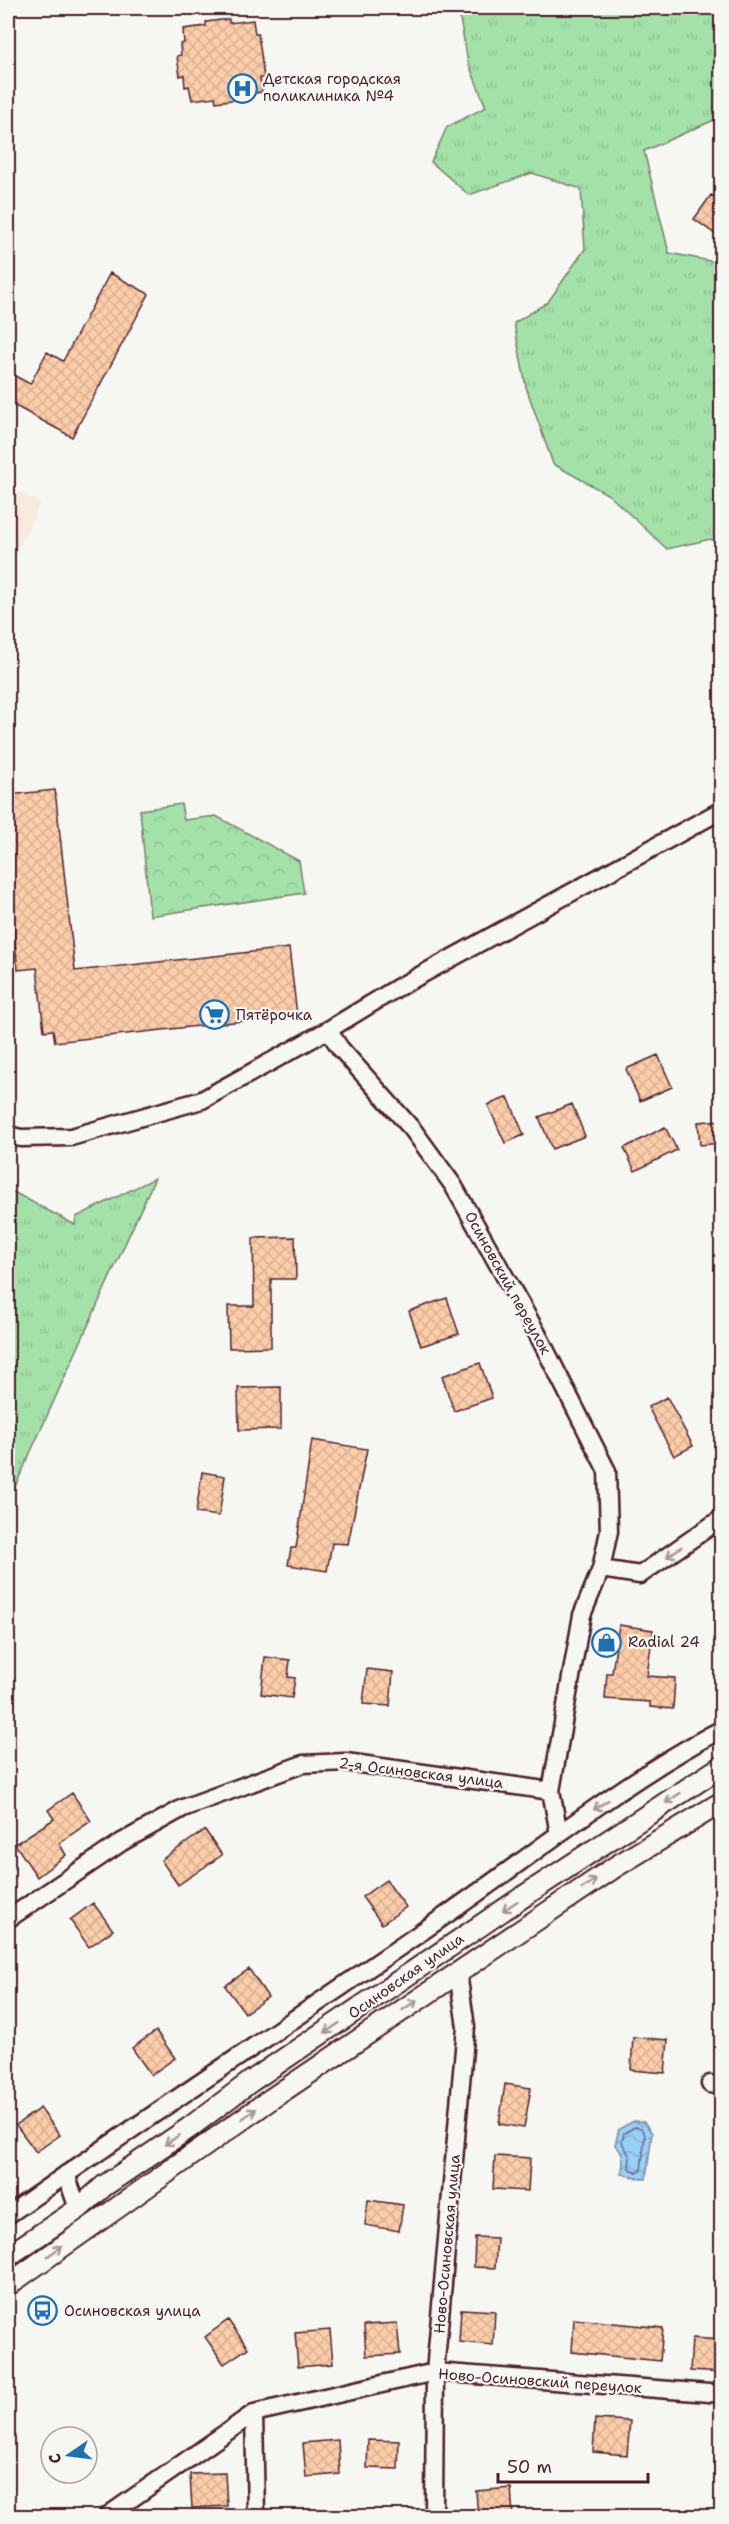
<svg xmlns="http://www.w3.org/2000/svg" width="729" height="2524" font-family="'Shantell Sans',sans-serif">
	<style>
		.built { fill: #f8eadc }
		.grass { fill: url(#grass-tufts); stroke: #76806a; stroke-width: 1.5 }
		.forest { fill: url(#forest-crowns); stroke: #76806a; stroke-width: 1.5 }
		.water { fill: url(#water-waves); stroke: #7989a6; stroke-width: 1.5 }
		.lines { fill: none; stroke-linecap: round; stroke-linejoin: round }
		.shore { stroke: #6a667d; stroke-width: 1.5 }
		.building { fill: url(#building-cross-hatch); stroke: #4a1f2b; stroke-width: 1.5 }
		.minor-casing { stroke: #4a1f2b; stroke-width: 21 }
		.tertiary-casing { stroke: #4a1f2b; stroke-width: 24 }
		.minor { stroke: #f6f6f2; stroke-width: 16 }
		.tertiary { stroke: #f6f6f2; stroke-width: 20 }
		.oneway { stroke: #a99598 }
		.labels { text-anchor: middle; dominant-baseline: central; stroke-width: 4.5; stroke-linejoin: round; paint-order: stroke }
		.poi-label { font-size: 15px; fill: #4a1f2b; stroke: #f6f6f2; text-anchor: start }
		.street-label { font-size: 15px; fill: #4a1f2b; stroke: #f6f6f2 }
	</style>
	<defs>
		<pattern id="grass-tufts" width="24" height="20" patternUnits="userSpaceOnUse" patternTransform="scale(1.5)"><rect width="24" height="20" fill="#a3e1a9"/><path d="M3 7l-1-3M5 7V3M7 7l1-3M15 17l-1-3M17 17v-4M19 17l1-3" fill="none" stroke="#8ec192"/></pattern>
		<pattern id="forest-crowns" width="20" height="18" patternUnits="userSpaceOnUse" patternTransform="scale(1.5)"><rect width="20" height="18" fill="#a3e1a9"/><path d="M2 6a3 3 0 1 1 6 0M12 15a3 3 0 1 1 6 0" fill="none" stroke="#8ec192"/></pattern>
		<pattern id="water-waves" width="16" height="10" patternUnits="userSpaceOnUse" patternTransform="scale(1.5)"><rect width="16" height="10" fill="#99d0f8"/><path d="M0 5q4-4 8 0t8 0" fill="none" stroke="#85b2d5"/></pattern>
		<pattern id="building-cross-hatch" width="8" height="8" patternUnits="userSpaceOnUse" patternTransform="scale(1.5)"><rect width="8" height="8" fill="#fbcdaa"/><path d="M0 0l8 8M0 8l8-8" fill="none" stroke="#d9b092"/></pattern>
	</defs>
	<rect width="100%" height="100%" fill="#f6f6f2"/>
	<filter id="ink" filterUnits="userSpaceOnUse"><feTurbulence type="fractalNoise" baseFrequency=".0167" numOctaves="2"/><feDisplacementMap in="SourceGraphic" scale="12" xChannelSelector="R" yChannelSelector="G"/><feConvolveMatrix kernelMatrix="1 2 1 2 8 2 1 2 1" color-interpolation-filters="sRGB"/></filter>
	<g filter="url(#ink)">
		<path class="built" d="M8 486 40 503 8 571Z"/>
		<path class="grass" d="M458 8H699L721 18V117L644 151 669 253 721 263V549L711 539 667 549 609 495 553 464 526 387 514 323 548 302 585 249 581 189 532 173 469 195 431 162 447 127 486 107 468 62Z
			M155 1178 8 1502V1189L75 1225 76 1217Z"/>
		<path class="forest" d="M181 804 184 820 216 816 299 861 304 893 150 916 140 810Z"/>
		<path class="water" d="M634 2121 644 2122 652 2133 646 2179C637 2179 630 2175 621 2174 624 2162 625 2154 615 2145L619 2129Z"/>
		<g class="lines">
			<path class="shore" d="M635 2127 641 2128 645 2135 641 2170 638 2173 629 2168 630 2157 622 2142 624 2133Z"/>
		</g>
		<path class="building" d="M229 19V23L253 20 255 34H258L261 54 264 78H260L262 92 238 95 239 99 216 102 215 97 192 100 189 86 185 87 184 75 180 76 177 56 181 55 180 44 184 43 183 29 206 26V22Z
			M711 195 722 202V224L715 234 694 219Z
			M110 273 149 294 72 437 8 402V372L30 384 47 352 63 361Z
			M55 790 75 971 289 948 297 1015 55 1042 53 1030 44 1031 37 968 18 970 8 877V795Z
			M658 1055 672 1087 640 1101 626 1069Z
			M508 1097 524 1135 505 1143 488 1105Z
			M572 1104 585 1136 552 1149 539 1117Z
			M722 1120V1143L700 1145 698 1122Z
			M665 1127 677 1150 635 1171 624 1148Z
			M295 1237 296 1279H271V1347L229 1348 228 1306H254L253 1238Z
			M447 1298 459 1334 421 1346 409 1311Z
			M480 1363 492 1398 454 1411 442 1376Z
			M281 1387V1429L239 1430 238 1388Z
			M667 1397 693 1446 674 1456 648 1407Z
			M312 1440 367 1449 348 1544 332 1543 327 1571 288 1565 291 1548H296Z
			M202 1472 225 1476 219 1516 196 1513Z
			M619 1625 653 1630 647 1676 675 1678 673 1709 650 1707V1702L605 1699 607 1673H612Z
			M265 1657 290 1660 288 1677 295 1678 292 1698 261 1694Z
			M367 1669 393 1672 390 1706 363 1704Z
			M72 1793 91 1821 59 1843 66 1855 37 1877 15 1844 54 1819 48 1810Z
			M205 1830 222 1855 178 1885 161 1860Z
			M386 1880 406 1907 382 1924 362 1897Z
			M93 1903 113 1930 89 1947 70 1920Z
			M249 1969 268 1997 245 2013 225 1986Z
			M156 2031 175 2058 151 2075 132 2048Z
			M633 2037 668 2040 665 2073 631 2070Z
			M505 2084 531 2088 524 2128 499 2124Z
			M40 2108 60 2135 36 2152 16 2125Z
			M495 2156 530 2158 528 2191 493 2189Z
			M368 2200 403 2205 399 2231 365 2225Z
			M475 2237 497 2238 495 2268 474 2267Z
			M461 2309 495 2311 493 2345 459 2342Z
			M574 2319 663 2328 660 2361 572 2352Z
			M228 2320 248 2348 224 2364 205 2337Z
			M397 2323 400 2354 366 2356 364 2325Z
			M330 2330 333 2364 298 2367 295 2333Z
			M692 2338 722 2340V2373L690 2371Z
			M595 2419 630 2421 627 2455 593 2452Z
			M338 2440 340 2474 306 2477 303 2443Z
			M368 2440 399 2441 398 2469 367 2468Z
			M225 2473 227 2506 192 2508 190 2474Z
			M511 2488 513 2517H478L476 2491Z"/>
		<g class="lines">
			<defs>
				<path id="minor" d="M328 1030 340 1048 413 1130 453 1185 538 1335 607 1471 609 1531 601 1569 582 1615 551 1791 559 1834
					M8 1135 21 1138 71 1137 202 1100 328 1030 397 988 722 810
					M601 1569 640 1575 722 1518
					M8 1919 122 1842 183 1808 303 1764 346 1762 551 1791
					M710 2084 722 2086
					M66 2174 78 2209
					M8 2215C148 2116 292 2022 433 1924 529 1859 619 1783 722 1729
					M254 2413 256 2516
					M107 2516 254 2413 435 2372 722 2394
					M434 2516 435 2372 466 2027 458 1973"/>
				<path id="tertiary" d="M8 2256 78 2209 104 2186 189 2128 250 2082 530 1892 722 1766
					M8 2285 271 2099 615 1867 722 1802"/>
			</defs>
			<use href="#minor" class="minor-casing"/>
			<use href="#tertiary" class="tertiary-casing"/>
			<use href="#minor" class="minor"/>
			<use href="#tertiary" class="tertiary"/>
		</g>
		<defs><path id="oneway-shaft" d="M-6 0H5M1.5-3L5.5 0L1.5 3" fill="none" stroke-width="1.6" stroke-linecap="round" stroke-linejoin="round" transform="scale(1.5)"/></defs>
		<g class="oneway">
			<use href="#oneway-shaft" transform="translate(674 1552) rotate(145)"/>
			<use href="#oneway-shaft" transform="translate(673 1798) rotate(147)"/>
			<use href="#oneway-shaft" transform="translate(601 1805) rotate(146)"/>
			<use href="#oneway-shaft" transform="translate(589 1884) rotate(-34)"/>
			<use href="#oneway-shaft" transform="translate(510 1906) rotate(146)"/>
			<use href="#oneway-shaft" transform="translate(410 2005) rotate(-34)"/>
			<use href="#oneway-shaft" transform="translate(332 2028) rotate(146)"/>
			<use href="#oneway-shaft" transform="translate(249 2114) rotate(-35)"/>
			<use href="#oneway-shaft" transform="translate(172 2140) rotate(146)"/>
			<use href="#oneway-shaft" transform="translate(55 2251) rotate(-35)"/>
		</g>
	</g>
	<defs>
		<symbol id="hospital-ring" viewBox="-11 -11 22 22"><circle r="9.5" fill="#f6f6f2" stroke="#1f6fb2" stroke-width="1.5"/><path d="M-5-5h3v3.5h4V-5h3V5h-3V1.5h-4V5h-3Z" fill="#1f6fb2"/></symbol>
		<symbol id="supermarket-ring" viewBox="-11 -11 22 22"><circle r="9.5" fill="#f6f6f2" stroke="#1f6fb2" stroke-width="1.5"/><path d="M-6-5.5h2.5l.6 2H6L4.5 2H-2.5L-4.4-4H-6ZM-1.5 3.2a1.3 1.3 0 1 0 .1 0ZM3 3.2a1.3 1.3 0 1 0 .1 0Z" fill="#1f6fb2"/></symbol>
		<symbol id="shop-ring" viewBox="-11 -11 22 22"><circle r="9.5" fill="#f6f6f2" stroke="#1f6fb2" stroke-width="1.5"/><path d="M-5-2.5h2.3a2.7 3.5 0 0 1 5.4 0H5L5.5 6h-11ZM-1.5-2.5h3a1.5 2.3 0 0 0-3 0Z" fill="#1f6fb2"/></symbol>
		<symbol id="bus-ring" viewBox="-11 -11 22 22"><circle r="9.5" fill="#f6f6f2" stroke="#1f6fb2" stroke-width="1.5"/><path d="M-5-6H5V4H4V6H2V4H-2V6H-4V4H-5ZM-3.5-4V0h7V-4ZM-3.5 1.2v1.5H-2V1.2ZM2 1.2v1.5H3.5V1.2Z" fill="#1f6fb2"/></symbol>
	</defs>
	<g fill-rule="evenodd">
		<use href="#hospital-ring" x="226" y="72" width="33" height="33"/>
		<use href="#supermarket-ring" x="198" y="998" width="33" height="33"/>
		<use href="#shop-ring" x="590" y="1626" width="33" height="33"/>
		<use href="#bus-ring" x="26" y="2294" width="33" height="33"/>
	</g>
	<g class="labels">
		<g class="poi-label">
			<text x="263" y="79">Детская городская<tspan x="263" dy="17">поликлиника №4</tspan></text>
			<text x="236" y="1015">Пятёрочка</text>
			<text x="628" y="1642">Radial 24</text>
			<text x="64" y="2311">Осиновская улица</text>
		</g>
		<g class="street-label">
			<text transform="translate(508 1283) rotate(61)">Осиновский переулок</text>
			<text transform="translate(421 1773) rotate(7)">2-я Осиновская улица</text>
			<text transform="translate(406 1976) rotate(-35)">Осиновская улица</text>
			<text transform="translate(447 2244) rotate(-85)">Ново-Осиновская улица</text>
			<text transform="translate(540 2381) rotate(4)">Ново-Осиновский переулок</text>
		</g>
	</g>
	<rect width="729" height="2524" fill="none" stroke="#f6f6f2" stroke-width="30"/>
	<rect x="15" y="15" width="699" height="2494" fill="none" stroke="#4a1f2b" stroke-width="2" filter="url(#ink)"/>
	<g transform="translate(69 2455) rotate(256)"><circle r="28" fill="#f6f6f2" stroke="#b1a0a2" stroke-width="1.5"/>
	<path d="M0-4.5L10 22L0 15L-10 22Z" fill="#1f6fb2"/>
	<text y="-9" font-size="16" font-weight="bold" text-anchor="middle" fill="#4a1f2b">С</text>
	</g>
	<path d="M498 2473v9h150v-9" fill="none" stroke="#4a1f2b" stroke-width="3"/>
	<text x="507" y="2473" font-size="18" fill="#4a1f2b" stroke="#f6f6f2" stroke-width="4.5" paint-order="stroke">50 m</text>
</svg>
